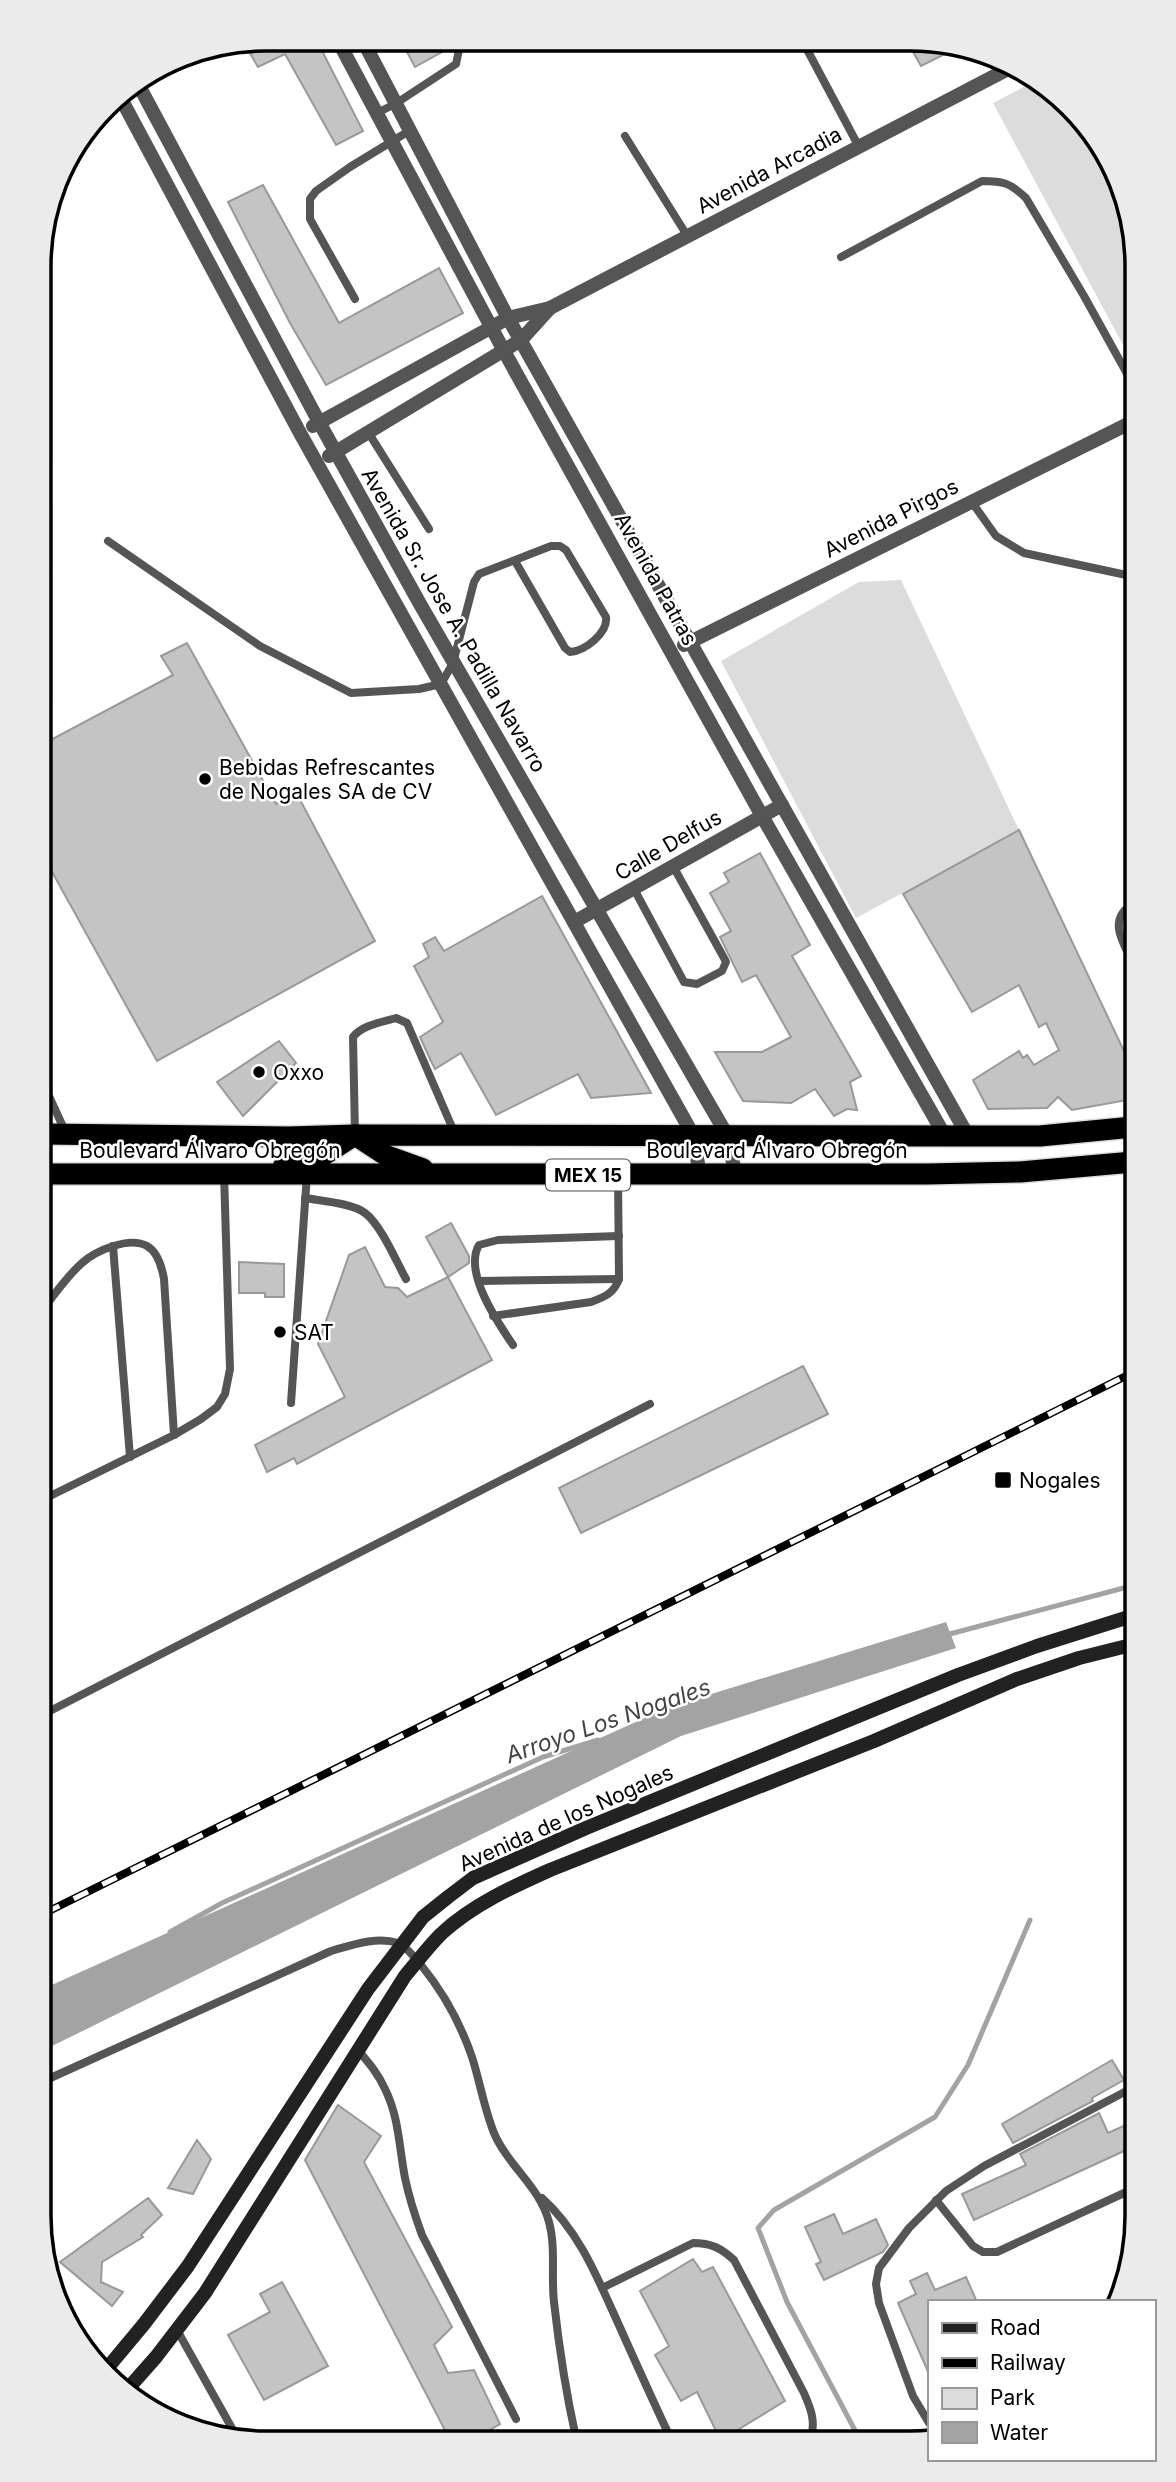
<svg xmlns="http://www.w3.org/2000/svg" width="1176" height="2482" font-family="Inter,sans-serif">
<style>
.green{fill:#dcdcdc}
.water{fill:#a3a3a3}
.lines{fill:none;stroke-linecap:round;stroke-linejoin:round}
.stream{stroke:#a3a3a3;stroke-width:5}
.building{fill:#c4c4c4;stroke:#999;stroke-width:2}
.highway-casing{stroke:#dbdbdb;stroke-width:24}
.lane{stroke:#555;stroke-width:8}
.street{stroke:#555;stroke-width:14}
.secondary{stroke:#222;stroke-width:14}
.highway{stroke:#000;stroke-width:21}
.rail-casing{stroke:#000;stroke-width:8}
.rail{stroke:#fff;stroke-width:5;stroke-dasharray:16;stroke-linecap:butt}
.poi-dot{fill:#000;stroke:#fff;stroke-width:2.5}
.labels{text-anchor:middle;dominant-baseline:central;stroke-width:5;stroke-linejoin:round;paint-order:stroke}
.shield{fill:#fff;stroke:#4c4c4c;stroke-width:2}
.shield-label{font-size:19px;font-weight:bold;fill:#000}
.street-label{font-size:21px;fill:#000;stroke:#fff}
.poi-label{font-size:21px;fill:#000;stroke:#fff;text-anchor:start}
.water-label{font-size:23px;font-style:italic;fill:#444;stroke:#fff}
.rim{fill:none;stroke:#000;stroke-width:3.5}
</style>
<rect width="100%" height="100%" fill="#fff"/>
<!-- green -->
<g class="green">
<path d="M1033,82L1060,95L1099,140L1130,206V358L993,103Z"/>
<path d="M901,580L1019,830L856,918L721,661L859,582Z"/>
</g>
<!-- water -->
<path class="water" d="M946,1622L956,1648L681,1736L46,2049L45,1988L669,1707Z"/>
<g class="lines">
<!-- stream -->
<g class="stream">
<path d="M946,1635L1135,1585"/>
<path d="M170,1932L222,1903L543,1757L598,1740"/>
<path d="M858,2436L787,2302L758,2228L774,2210L935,2117L968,2065L1030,1920"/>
</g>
</g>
<!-- building -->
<g class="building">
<path d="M266,38L316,39L363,131L336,145L285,54L258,67L244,43Z"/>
<path d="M400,39L449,40L451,47L415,67Z"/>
<path d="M908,43H954L961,46L921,66Z"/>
<path d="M263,185L339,323L439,268L463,313L326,385L290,323L228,202Z"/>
<path d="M187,643L276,804L297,794L375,941L157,1061L41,852V745L173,675L161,656Z"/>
<path d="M1019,830L1133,1070V1099L1072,1110L1058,1097L1047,1108L988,1109L973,1080L1019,1051L1023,1058L1027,1055L1034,1065L1059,1050L1046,1023L1039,1027L1019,985L972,1012L903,894Z"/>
<path d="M760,853L810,945L792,956L861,1076L850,1082L857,1110L847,1109L834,1116L815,1089L791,1103L743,1101L715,1052H762L791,1037L756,975L742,982L720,937L731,931L710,893L729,882L724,873Z"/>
<path d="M542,896L651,1093L591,1098L578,1074L496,1115L461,1053L435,1069L430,1059L420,1037L443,1022L414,966L429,957L423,944L435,937L444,951Z"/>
<path d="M279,1041L296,1063L243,1116L217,1082Z"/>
<path d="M451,1223L469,1256V1263L448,1277L426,1237Z"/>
<path d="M365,1247L385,1287L398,1288L407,1297L448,1277L492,1360L297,1464L294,1458L267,1472L255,1445L345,1397L318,1344L349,1255Z"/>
<path d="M239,1262L284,1264V1297H265V1293H239Z"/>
<path d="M803,1366L828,1414L581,1533L559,1488Z"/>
<path d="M1112,2060L1124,2080L1092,2098L1093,2101L1013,2143L1002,2124Z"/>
<path d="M338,2105L381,2136L364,2162L452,2327L434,2345L448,2373L474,2370L500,2424L475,2438H449L305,2160Z"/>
<path d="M1099,2113L1108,2133L1137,2120V2145L974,2220L962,2194L1026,2165L1020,2154Z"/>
<path d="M197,2140L211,2159L193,2194L168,2188Z"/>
<path d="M148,2198L162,2215L141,2235L143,2237L102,2262L101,2282L123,2292L112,2306L60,2262Z"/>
<path d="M834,2214L843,2234L876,2219L888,2245L883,2252L824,2280L816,2264L821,2262L805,2227Z"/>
<path d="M693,2259L702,2272L713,2267L785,2401L726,2437H719L697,2392L681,2401L655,2355L669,2346L640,2291Z"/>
<path d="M927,2273L935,2290L966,2277L977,2302H929V2374L898,2303L916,2294L910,2281Z"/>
<path d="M282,2282L328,2366L264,2400L228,2335L270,2312L260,2294Z"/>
</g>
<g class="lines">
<!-- highway casing -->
<g class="highway-casing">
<g id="highway">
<path d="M42,1134L288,1137L355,1135L968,1136H1040L1133,1127"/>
<path d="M283,1167L324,1155L355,1135L387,1156L423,1169"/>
<path d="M42,1174H928L1020,1172L1133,1162"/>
</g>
</g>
<!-- lane -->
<g class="lane">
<path d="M803,42L859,147"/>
<path d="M377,113L395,104L456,64L459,50L455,40"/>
<path d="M625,136L688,237"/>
<path d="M841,257L982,181C1004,181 1010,183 1026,198L1084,296L1130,379"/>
<path d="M355,299L310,219V199L316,191L350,167L409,131"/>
<path d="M368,432L429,529"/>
<path d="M971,501L996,536L1024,553L1131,576"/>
<path d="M108,541L260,646L351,693L419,689L441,684L453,663L474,582L479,574L551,546H560L566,550L606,617C608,633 585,651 570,652L565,648L515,561"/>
<path d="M634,889L684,982L697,984L722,971L726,962L724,958L673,866"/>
<path d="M1132,904C1108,920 1122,941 1132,961"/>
<path d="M42,1081L65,1131"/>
<path d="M355,1134L353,1037C362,1025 383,1022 396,1018L407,1023L455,1134"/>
<path d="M305,1198C321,1201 352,1203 365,1213C381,1225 396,1261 406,1279"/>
<path d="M113,1246L130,1457"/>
<path d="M479,1281L619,1279"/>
<path d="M43,1309C55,1294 67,1276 82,1263C95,1251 129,1236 147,1246C158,1252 162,1268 164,1279L174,1435"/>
<path d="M493,1316L591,1302C605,1297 614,1293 619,1279L618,1175"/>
<path d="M513,1345C498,1323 463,1272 479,1245L498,1240L619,1236"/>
<path d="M291,1403L307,1174"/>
<path d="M44,1499L174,1435L201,1419L217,1407L225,1394L230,1369L224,1174"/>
<path d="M44,1714L650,1404"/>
<path d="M357,2049C368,2062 378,2073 385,2089C399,2117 399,2147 405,2178C409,2197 415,2216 422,2235L516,2419"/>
<path d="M46,2080L331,1951C352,1945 377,1936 398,1943C406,1946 415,1958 421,1965C444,1993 460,2022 472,2057C480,2082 484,2108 494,2133C508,2166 540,2187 549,2222C556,2248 551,2276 554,2302C559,2347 566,2393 576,2438"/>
<path d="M542,2198C579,2231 598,2279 618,2323C635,2361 652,2399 670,2437"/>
<path d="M936,2200L973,2246L983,2252H997L1137,2187"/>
<path d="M602,2288L693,2243C711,2243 721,2248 734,2260L804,2393C810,2407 816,2421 811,2436"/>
<path d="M177,2330L238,2439"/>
<path d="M929,2423L913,2396L879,2303L876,2284L879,2268L909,2228L946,2191L984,2166L1136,2086"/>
</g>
<!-- street -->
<g class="street">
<path d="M337,39L504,351L762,816L945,1136"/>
<path d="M362,39L508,318L968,1136"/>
<path d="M137,82L319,422L420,604L727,1135L736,1176"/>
<path d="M118,93L300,433L693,1135L700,1175"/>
<path d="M313,426L508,318L550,308L1008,69"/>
<path d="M329,456L521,340L550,308"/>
<path d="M684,645L1130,423"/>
<path d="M574,922L782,805"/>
</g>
<!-- secondary -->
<g class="secondary">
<path d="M104,2372L144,2324L188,2266L368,1989L423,1917L448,1897L473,1878L586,1828L958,1675L1037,1646L1135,1615"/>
<path d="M125,2392L156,2357L205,2293L405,1976C417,1962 428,1947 441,1934C472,1905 512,1887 550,1870L874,1741L1017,1679L1079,1658L1135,1644"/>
</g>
<!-- highway -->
<use href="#highway" class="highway"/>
<!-- rail casing -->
<g class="rail-casing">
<path id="rail" d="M45,1913L1134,1372"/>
</g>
<!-- rail -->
<use href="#rail" class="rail"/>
</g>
<!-- markers -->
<g class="poi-dot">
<circle cx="205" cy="779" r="7"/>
<circle cx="259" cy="1072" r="7"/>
<circle cx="280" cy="1332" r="7"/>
<rect x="994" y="1471" width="18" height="18" rx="3.5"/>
</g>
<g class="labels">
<!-- shield labels -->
<rect class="shield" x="546" y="1159.5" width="84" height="31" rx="5"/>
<g class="shield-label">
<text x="588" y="1175">MEX 15</text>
</g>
<!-- street labels -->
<g class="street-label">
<text transform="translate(769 170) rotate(-28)">Avenida Arcadia</text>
<text transform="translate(891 518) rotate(-27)">Avenida Pirgos</text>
<text transform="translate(656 579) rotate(61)">Avenida Patras</text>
<text transform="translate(454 620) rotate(60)">Avenida Sr. Jose A. Padilla Navarro</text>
<text transform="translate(668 845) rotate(-30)">Calle Delfus</text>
<text x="210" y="1150">Boulevard Álvaro Obregón</text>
<text x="777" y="1150">Boulevard Álvaro Obregón</text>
<text transform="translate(566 1818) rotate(-24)">Avenida de los Nogales</text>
</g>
<!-- poi labels -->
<g class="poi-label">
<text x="219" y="767">Bebidas Refrescantes<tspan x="219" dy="24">de Nogales SA de CV</tspan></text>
<text x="273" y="1072">Oxxo</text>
<text x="294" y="1332">SAT</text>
<text x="1019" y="1480">Nogales</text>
</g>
<!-- water labels -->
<g class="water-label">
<text transform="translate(608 1721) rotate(-19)">Arroyo Los Nogales</text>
</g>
</g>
<!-- crop -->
<path d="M0 0H1176V2482H0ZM266 51H910A215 215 0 0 1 1125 266V2216A215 215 0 0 1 910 2431H266A215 215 0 0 1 51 2216V266A215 215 0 0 1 266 51Z" fill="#ebebeb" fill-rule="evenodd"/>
<path class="rim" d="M266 51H910A215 215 0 0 1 1125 266V2216A215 215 0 0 1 910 2431H266A215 215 0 0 1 51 2216V266A215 215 0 0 1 266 51Z"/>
<!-- legend -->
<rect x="928" y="2300" width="228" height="161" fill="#ffffff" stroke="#999999" stroke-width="2"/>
<rect x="942" y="2323" width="35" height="10" fill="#222222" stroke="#999999" stroke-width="2"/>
<text x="990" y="2335" font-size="21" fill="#000000">Road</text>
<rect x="942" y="2358" width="35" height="10" fill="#000000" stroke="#999999" stroke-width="2"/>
<text x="990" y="2370" font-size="21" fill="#000000">Railway</text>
<rect x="942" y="2388" width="35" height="21" fill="#dcdcdc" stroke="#999999" stroke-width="2"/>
<text x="990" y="2405" font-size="21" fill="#000000">Park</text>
<rect x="942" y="2422" width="35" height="21" fill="#a3a3a3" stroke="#999999" stroke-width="2"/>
<text x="990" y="2440" font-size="21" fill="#000000">Water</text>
</svg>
